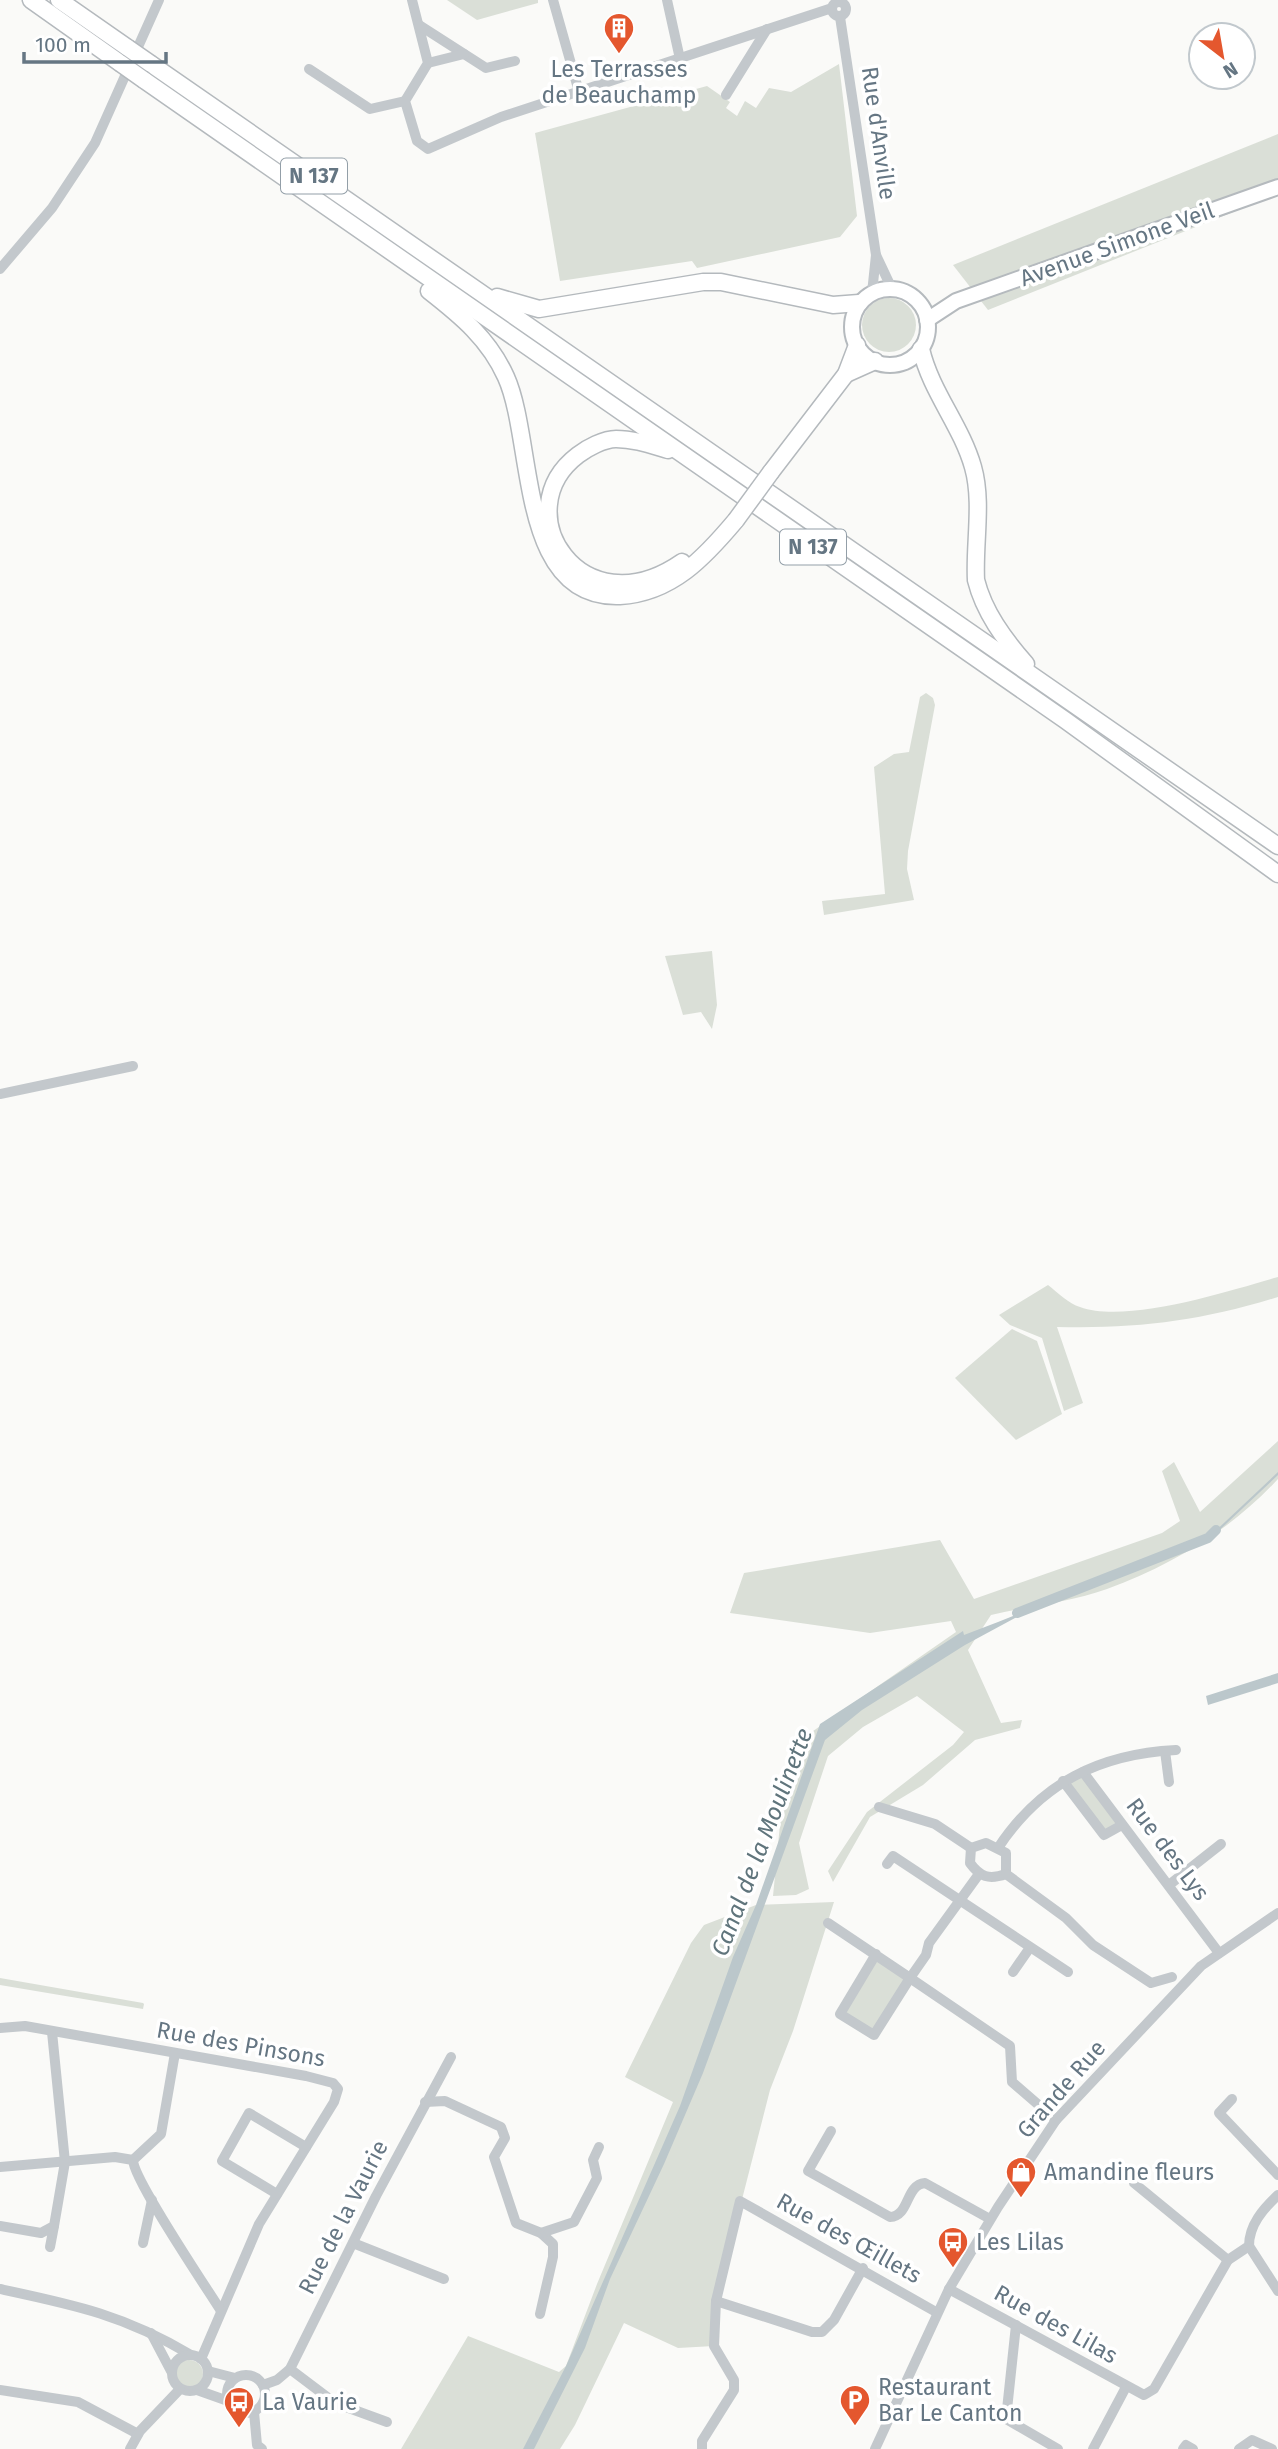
<svg xmlns="http://www.w3.org/2000/svg" width="1278" height="2449" font-family="'Fira Sans',sans-serif">
<style>
.green{fill:#dadfd7}
.water{fill:#bbc7cb}
.lines{fill:none;stroke-linecap:round;stroke-linejoin:round}
.canal{stroke:#bbc7cb;stroke-width:10}
.major-casing{stroke:#b5babe;stroke-width:18}
.highway-casing{stroke:#b4b9bd;stroke-width:19}
.minor{stroke:#c3c8cc;stroke-width:10}
.major{stroke:#fff;stroke-width:14}
.highway{stroke:#fff;stroke-width:16}
.highway-bridge-casing{stroke:#b4b9bd;stroke-width:19;stroke-linecap:butt}
.highway-bridge{stroke:#fff;stroke-width:16}
.labels{text-anchor:middle;dominant-baseline:central;stroke-width:7;stroke-linejoin:round;paint-order:stroke}
.shield{fill:#fff;stroke:#939fa8;stroke-width:2}
.shield-label{font-size:21px;font-weight:bold;fill:#657683}
.poi-label{font-size:23px;fill:#657683;stroke:#fff;text-anchor:start}
.street-label{font-size:23px;fill:#657683;stroke:#fff}
.water-label{font-size:24px;font-style:italic;fill:#60757c;stroke:#fff}
</style>
<rect width="100%" height="100%" fill="#fafaf8"/>
<!-- green -->
<g class="green">
<path d="M447,0H538V3L477,20Z"/>
<path d="M839,64L857,216L840,237L697,268L692,261L560,281L535,133L707,86L730,102L726,108L737,116L745,101L756,108L769,88L791,92Z"/>
<path d="M1278,134V194L988,310L953,265Z"/>
<circle cx="889" cy="325" r="27"/>
<path d="M926,693L933,698L935,705L908,851L907,869L914,900L824,915L822,901L885,894L874,767L894,754L909,752L920,697Z"/>
<path d="M712,951L717,1005L712,1029L701,1012L683,1015L665,956Z"/>
<path d="M1278,1277V1297C1201,1321 1137,1329 1057,1327L1083,1403L1064,1411L1042,1338L1010,1325L999,1315L1048,1285C1057,1292 1069,1304 1080,1307C1127,1324 1229,1291 1278,1277Z"/>
<path d="M1012,1329L1037,1341L1062,1414L1016,1440L955,1378Z"/>
<path d="M1278,1441V1479C1231,1530 1172,1565 1107,1589C1071,1602 1029,1606 991,1615L968,1650L1001,1723L1022,1720L1020,1728L975,1740L923,1785L870,1817L833,1882L828,1871L867,1812L953,1745L964,1732L917,1696L863,1727L828,1756L799,1843L809,1889L796,1895L773,1896L782,1804L803,1738L956,1632L951,1621L870,1633L730,1613L744,1573L940,1540L974,1599L1162,1533L1180,1521L1162,1471L1174,1462L1200,1512Z"/>
<path d="M1083,1772L1122,1825L1104,1835L1063,1781Z"/>
<path d="M834,1902L793,2031L770,2090L716,2301L714,2346L678,2348L624,2323L575,2425L560,2449H401L468,2336L559,2372L566,2366L597,2284L673,2102L625,2077L691,1943L704,1925L756,1905Z"/>
<path d="M876,1954L910,1978L874,2035L840,2014Z"/>
<path d="M0,1978L143,2003L144,2004L143,2009L0,1985Z"/>
<circle cx="189" cy="2374" r="14"/>
</g>
<!-- water -->
<g class="water">
<path d="M1278,1472V1475L1210,1539L1015,1618L965,1645L862,1710L825,1740L703,2073L664,2164L610,2279L585,2348L534,2449H523L566,2366L680,2106L733,1957L756,1905L820,1724L963,1631L964,1635L998,1622L1208,1538Z"/>
<path d="M1278,1673V1683L1208,1705L1206,1696Z"/>
</g>
<g class="lines">
<!-- canal -->
<path class="canal" d="M1017,1613L1208,1538L1216,1530"/>
<!-- major casing -->
<g class="major-casing">
<g id="major">
<circle cx="890" cy="327" r="38"/>
<path d="M927,320L956,301L1278,187"/>
</g>
</g>
<!-- highway casing -->
<g class="highway-casing">
<g id="highway">
<path d="M31,0L120,63"/>
<path d="M59,0L128,48"/>
<path d="M151,64L1278,846"/>
<path d="M144,80L1065,720L1278,874"/>
<path d="M429,291C461,316 489,339 506,377C535,441 517,600 620,596C672,593 705,557 736,520"/>
<path d="M497,297L539,309L703,282H721L833,305L859,303"/>
<path d="M921,349C931,392 961,425 973,467C983,502 974,544 976,580C984,612 1004,639 1026,664"/>
<path d="M846,374L875,361"/>
<path d="M668,450C651,445 634,439 616,439C604,439 587,448 578,455C504,511 581,632 682,562"/>
<path d="M771,472L846,374L857,345"/>
</g>
</g>
<!-- minor -->
<g class="minor">
<path d="M412,0L428,63L405,101L417,141L428,149L501,117L832,8"/>
<path d="M553,0L579,92"/>
<path d="M667,0L680,59"/>
<circle cx="839" cy="9" r="7"/>
<path d="M840,17L876,255L892,289"/>
<path d="M419,25L486,68L515,61"/>
<path d="M428,63L464,54"/>
<path d="M309,69L370,109L405,101"/>
<path d="M726,95L767,29"/>
<path d="M0,269L52,208L95,143L159,0"/>
<path d="M872,293L876,255"/>
<path d="M0,1094L133,1066"/>
<path d="M1165,1751L1169,1782"/>
<path d="M1083,1772L1219,1953"/>
<path d="M1063,1781L1104,1835L1122,1825"/>
<path d="M879,1807L935,1824L971,1848"/>
<path d="M986,1843L1006,1853V1874C989,1880 980,1877 970,1863L971,1848Z"/>
<path d="M998,1848C1041,1783 1099,1754 1176,1750"/>
<path d="M887,1864L893,1856L1068,1972"/>
<path d="M979,1874L929,1943L926,1955L910,1978L1010,2046L1012,2082L1056,2120"/>
<path d="M1006,1874L1066,1918L1093,1945L1151,1983L1172,1977"/>
<path d="M1169,1885L1221,1844"/>
<path d="M828,1923L910,1978L874,2035L840,2014L876,1954"/>
<path d="M1013,1972L1029,1949"/>
<path d="M0,2028L25,2026L306,2076L333,2083L338,2089L334,2102L259,2224L201,2359"/>
<path d="M1232,2099L1219,2113L1278,2175"/>
<path d="M425,2102L445,2101L501,2127L505,2138L494,2157L516,2223L541,2233L553,2244V2257L540,2314"/>
<path d="M831,2131L808,2171L890,2217C910,2216 905,2185 925,2183L990,2219"/>
<path d="M133,2160L161,2134L175,2053"/>
<path d="M0,2167L115,2157L133,2160C133,2179 206,2287 221,2311"/>
<path d="M1134,2183L1228,2260"/>
<path d="M277,2194L222,2161L249,2113L306,2147"/>
<path d="M0,2226L41,2233L54,2226L65,2162L52,2032"/>
<path d="M541,2233L574,2222L597,2178L593,2160L599,2147"/>
<path d="M143,2243L152,2200"/>
<path d="M353,2243L444,2279"/>
<path d="M1249,2246L1278,2291"/>
<path d="M50,2247L54,2226"/>
<path d="M0,2289C75,2305 124,2315 191,2355"/>
<path d="M949,2289L1144,2395L1154,2389L1228,2260L1249,2246C1249,2225 1263,2209 1278,2195"/>
<path d="M716,2301L812,2332H822L834,2320L863,2268"/>
<path d="M1016,2325L1006,2419L1058,2449"/>
<path d="M151,2333L171,2371"/>
<circle cx="190" cy="2373" r="18"/>
<path d="M290,2369L335,2403L387,2422"/>
<path d="M208,2371L235,2378"/>
<circle cx="246" cy="2394" r="19"/>
<path d="M263,2385L277,2380L290,2369L376,2196L451,2057"/>
<path d="M0,2390L78,2402L138,2434"/>
<path d="M197,2390L228,2401"/>
<path d="M254,2412L257,2445L262,2449"/>
<path d="M130,2449L140,2431L180,2389"/>
<path d="M702,2449V2441L734,2390V2380L714,2346L716,2301L740,2201L936,2312"/>
<path d="M875,2449L949,2289L998,2207L1056,2120L1201,1966L1278,1913"/>
<path d="M1093,2449L1126,2387"/>
<path d="M1183,2449L1186,2445L1193,2449"/>
<path d="M1239,2449L1252,2440L1272,2449"/>
</g>
<!-- major -->
<use href="#major" class="major"/>
<!-- highway -->
<use href="#highway" class="highway"/>
<!-- highway-bridge casing -->
<g class="highway-bridge-casing">
<g id="highway-bridge">
<path d="M128,48L151,64"/>
<path d="M120,63L144,80"/>
<path d="M736,520L771,472"/>
</g>
</g>
<!-- highway-bridge -->
<use href="#highway-bridge" class="highway-bridge"/>
</g>
<!-- icons -->
<defs>
<g id="building-pin" transform="scale(1.575)"><path d="M0 17L-7.5 6A9.5 9.5 0 1 1 7.5 6Z" fill="#e4572e" stroke="#fff"/><path d="M-4-6H4V6H1V3H-1V6H-4ZM-2.5-4.3h1.7v1.8h-1.7ZM.8-4.3h1.7v1.8H.8ZM-2.5-1h1.7V.8h-1.7ZM.8-1h1.7V.8H.8Z" fill="#fff"/></g>
<g id="shop-pin" transform="scale(1.575)"><path d="M0 17L-7.5 6A9.5 9.5 0 1 1 7.5 6Z" fill="#e4572e" stroke="#fff"/><path d="M-5-2.5h2.3a2.7 3.5 0 0 1 5.4 0H5L5.5 6h-11ZM-1.5-2.5h3a1.5 2.3 0 0 0-3 0Z" fill="#fff"/></g>
<g id="bus-pin" transform="scale(1.575)"><path d="M0 17L-7.5 6A9.5 9.5 0 1 1 7.5 6Z" fill="#e4572e" stroke="#fff"/><path d="M-5-6H5V4H4V6H2V4H-2V6H-4V4H-5ZM-3.5-4V0h7V-4ZM-3.5 1.2v1.5H-2V1.2ZM2 1.2v1.5H3.5V1.2Z" fill="#fff"/></g>
<g id="parking-pin" transform="scale(1.575)"><path d="M0 17L-7.5 6A9.5 9.5 0 1 1 7.5 6Z" fill="#e4572e" stroke="#fff"/><path d="M-3.5-5.5H1a3.5 3.5 0 0 1 0 7H-1V5.5H-3.5ZM-1-3.4V-.6H.8a1.4 1.4 0 0 0 0-2.8Z" fill="#fff"/></g>
</defs>
<g fill-rule="evenodd">
<use href="#building-pin" x="619" y="28"/>
<use href="#shop-pin" x="1021" y="2172"/>
<use href="#bus-pin" x="953" y="2242"/>
<use href="#parking-pin" x="855" y="2400"/>
<use href="#bus-pin" x="239" y="2402"/>
</g>
<g class="labels">
<!-- shield labels -->
<g class="shield">
<rect x="281" y="158.5" width="66" height="35" rx="5"/>
<rect x="780" y="529.5" width="66" height="35" rx="5"/>
</g>
<g class="shield-label">
<text x="314" y="176">N 137</text>
<text x="813" y="547">N 137</text>
</g>
<!-- poi labels -->
<g class="poi-label">
<text x="619" y="69" text-anchor="middle">Les Terrasses<tspan x="619" dy="26">de Beauchamp</tspan></text>
<text x="1044" y="2172">Amandine fleurs</text>
<text x="976" y="2242">Les Lilas</text>
<text x="878" y="2387">Restaurant<tspan x="878" dy="26">Bar Le Canton</tspan></text>
<text x="262" y="2402">La Vaurie</text>
</g>
<!-- street labels -->
<g class="street-label">
<text transform="translate(879 133) rotate(82)">Rue d'Anville</text>
<text transform="translate(1117 244) rotate(-20)">Avenue Simone Veil</text>
<text transform="translate(1168 1849) rotate(53)">Rue des Lys</text>
<text transform="translate(241 2044) rotate(10)">Rue des Pinsons</text>
<text transform="translate(1061 2089) rotate(-49)">Grande Rue</text>
<text transform="translate(343 2217) rotate(-63)">Rue de la Vaurie</text>
<text transform="translate(849 2238) rotate(29)">Rue des Œillets</text>
<text transform="translate(1056 2324) rotate(29)">Rue des Lilas</text>
</g>
<!-- water labels -->
<g class="water-label">
<text transform="translate(762 1842) rotate(-69)">Canal de la Moulinette</text>
</g>
</g>
<!-- north arrow -->
<g transform="translate(1222 56) rotate(149)"><circle r="33" fill="#ffffff" stroke="#c1c8cd" stroke-width="2"/>
<path d="M0-5L12 26L0 18L-12 26Z" fill="#e4572e"/>
<text y="-10" font-size="19" font-weight="bold" text-anchor="middle" fill="#657683">N</text>
</g>
<!-- scale -->
<path d="M24 52v10h142v-10" fill="none" stroke="#657683" stroke-width="3.5"/>
<text x="35" y="52" font-size="21" fill="#657683" stroke="#ffffff" stroke-width="5" paint-order="stroke">100 m</text>
</svg>
